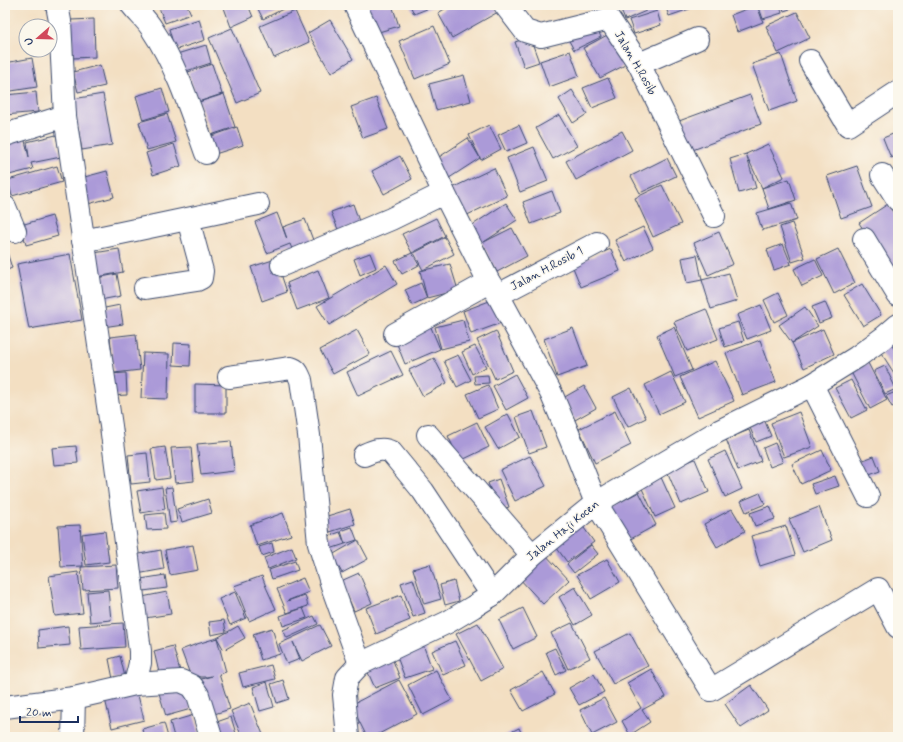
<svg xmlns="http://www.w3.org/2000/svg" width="903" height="742" font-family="Mynerve,sans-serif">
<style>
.building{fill:#ab9ad8}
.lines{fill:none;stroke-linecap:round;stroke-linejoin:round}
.minor-casing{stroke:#3b496d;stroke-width:24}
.minor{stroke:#fff;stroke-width:22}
.labels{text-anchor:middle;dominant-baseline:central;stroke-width:3;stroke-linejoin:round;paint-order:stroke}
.street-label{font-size:12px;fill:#1b2f5e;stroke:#fbf7ec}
</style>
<rect width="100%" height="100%" fill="#fbf7ec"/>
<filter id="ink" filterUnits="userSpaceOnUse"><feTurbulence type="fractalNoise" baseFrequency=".025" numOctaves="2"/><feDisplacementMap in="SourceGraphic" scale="8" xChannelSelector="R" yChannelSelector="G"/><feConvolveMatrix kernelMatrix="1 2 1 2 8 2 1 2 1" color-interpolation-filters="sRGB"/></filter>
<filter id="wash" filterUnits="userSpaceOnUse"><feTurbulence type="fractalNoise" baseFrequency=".012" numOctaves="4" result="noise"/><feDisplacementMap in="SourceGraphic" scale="16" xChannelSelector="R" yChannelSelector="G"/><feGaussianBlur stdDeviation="0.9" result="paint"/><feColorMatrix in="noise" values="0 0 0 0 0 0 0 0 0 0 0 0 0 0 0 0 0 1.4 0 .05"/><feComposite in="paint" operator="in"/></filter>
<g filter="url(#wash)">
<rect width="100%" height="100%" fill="#f3dfc2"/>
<g id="blocks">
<!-- building -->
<g class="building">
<path d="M158,5H187L191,14L165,23Z"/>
<path d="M223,5H248L253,17L231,27Z"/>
<path d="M256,5H291L263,19Z"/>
<path d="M363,5H392L399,26L372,34Z"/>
<path d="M410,5H437L414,14Z"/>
<path d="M451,5H493L498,12L452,38L438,13Z"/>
<path d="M621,5H643L646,11L625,20L619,6Z"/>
<path d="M665,5H691L692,8L669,16Z"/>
<path d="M757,5L763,22L737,32L731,15Z"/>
<path d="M758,5H780L782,13L763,19Z"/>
<path d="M782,5H802L784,11Z"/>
<path d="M295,11L309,42L274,58L260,26Z"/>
<path d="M657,11L661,25L634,34L629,20Z"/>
<path d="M797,12L810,38L778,53L766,26Z"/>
<path d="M94,19L95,57L73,58L71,20Z"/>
<path d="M199,19L205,40L175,50L169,29Z"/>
<path d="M330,20L353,59L331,73L308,33Z"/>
<path d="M594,23L601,37L574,50L567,37Z"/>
<path d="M434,26L450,64L415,79L399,41Z"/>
<path d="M232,28L260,93L237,103L209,38Z"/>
<path d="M611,33L627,64L600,78L583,48Z"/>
<path d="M530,37L539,62L524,67L515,42Z"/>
<path d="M206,45L211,63L183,72L177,54Z"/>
<path d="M570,51L579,76L549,87L540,61Z"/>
<path d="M781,54L797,101L769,111L752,64Z"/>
<path d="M32,58L37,87L5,92V63Z"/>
<path d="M212,64L222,94L198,102L188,72Z"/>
<path d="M100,65L105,86L78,92L73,72Z"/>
<path d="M464,75L471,101L436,110L429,84Z"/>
<path d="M608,78L617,98L592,108L583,88Z"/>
<path d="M162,88L169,112L143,120L136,96Z"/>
<path d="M572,90L587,114L573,123L559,99Z"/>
<path d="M36,92L38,112L5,115V95Z"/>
<path d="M103,94L112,145L82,150L73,99Z"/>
<path d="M224,94L235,127L211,135L199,102Z"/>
<path d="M750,95L761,124L690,151L679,121Z"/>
<path d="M376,98L388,129L363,138L351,107Z"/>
<path d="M167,114L176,142L147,150L139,122Z"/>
<path d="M559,115L577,146L553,159L536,128Z"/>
<path d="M489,125L501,149L481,160L469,135Z"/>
<path d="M519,125L527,143L506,152L498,135Z"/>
<path d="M237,127L243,145L212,155L206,138Z"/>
<path d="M622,131L632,150L576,180L566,161Z"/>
<path d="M898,132V155L891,158L883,138Z"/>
<path d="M56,135L61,157L31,163L33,169L5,176V141L24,137L29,157L27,142Z"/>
<path d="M468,138L480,158L443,182L430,163Z"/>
<path d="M174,144L181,166L153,175L146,153Z"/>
<path d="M768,144L784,177L762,188L789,179L796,200L769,209L762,188L746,154Z"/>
<path d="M534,147L548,181L520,192L507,158Z"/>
<path d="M746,154L756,188L739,193L730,159Z"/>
<path d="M400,156L412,179L384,194L372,171Z"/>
<path d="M667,158L676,176L640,193L631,176Z"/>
<path d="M57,166L62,182L12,196L8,180Z"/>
<path d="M857,166L872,207L841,218L827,176Z"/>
<path d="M494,168L507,196L463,217L450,189Z"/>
<path d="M107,171L114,197L84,205L77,179Z"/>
<path d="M662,185L681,224L653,237L635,198Z"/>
<path d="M552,191L560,213L531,224L523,202Z"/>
<path d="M506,203L517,220L484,242L512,228L527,256L497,272L482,243L471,226Z"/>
<path d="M791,203L797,220L762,230L757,213Z"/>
<path d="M353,204L360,224L339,232L331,212Z"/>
<path d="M888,204L898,220V272L894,275L859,223Z"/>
<path d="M277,213L287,239L283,227L305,219L313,240L292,249L290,244L267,253L255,222Z"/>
<path d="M52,216L58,236L26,245L21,225Z"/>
<path d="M436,218L445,236L412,253L402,234Z"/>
<path d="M792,223L805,258L792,262L780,227Z"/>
<path d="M643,227L653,248L626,262L615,240Z"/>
<path d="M719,232L733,264L708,275L694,243Z"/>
<path d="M445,237L454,254L423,270L414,253Z"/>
<path d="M783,244L791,264L774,270L767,250Z"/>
<path d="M5,246L12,268L5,271Z"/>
<path d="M119,249L123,272L92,278L88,254Z"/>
<path d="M611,249L620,271L581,287L572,265Z"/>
<path d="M838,249L855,283L834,294L817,259Z"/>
<path d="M370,253L376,268L360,275L354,259Z"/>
<path d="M412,253L419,265L402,274L395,261Z"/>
<path d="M70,254L82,320L29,329L17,264Z"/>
<path d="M697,255L702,280L687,283L682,258Z"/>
<path d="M276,259L287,292L262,301L251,267Z"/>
<path d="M815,259L823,276L802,286L794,269Z"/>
<path d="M450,264L458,290L427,298L420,271Z"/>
<path d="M386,265L397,284L329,325L317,306Z"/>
<path d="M318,270L329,298L297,310L287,283Z"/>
<path d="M729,273L737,301L711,309L702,280Z"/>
<path d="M117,274L121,296L95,301L91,279Z"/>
<path d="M421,283L427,298L412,305L405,290Z"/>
<path d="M862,284L881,315L863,326L844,295Z"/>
<path d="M778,293L788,315L774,322L764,300Z"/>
<path d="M492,300L501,323L471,334L463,311Z"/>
<path d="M825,302L832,318L819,323L812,307Z"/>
<path d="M120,305L123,324L103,327L100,309Z"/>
<path d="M761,305L771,330L747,339L737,315Z"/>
<path d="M805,307L818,326L792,343L779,325Z"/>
<path d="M706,309L718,339L687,351L674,322Z"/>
<path d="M463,320L469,342L441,349L435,327Z"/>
<path d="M738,322L744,341L725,347L719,328Z"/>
<path d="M430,325L440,349L405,364L395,339Z"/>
<path d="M674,327L692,370L675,377L657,335Z"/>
<path d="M573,328L587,366L557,377L544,339Z"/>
<path d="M823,329L834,354L804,368L792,343Z"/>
<path d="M357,330L370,354L333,374L320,350Z"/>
<path d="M496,331L513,371L495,379L477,340Z"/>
<path d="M136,334L140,370L114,373L110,337Z"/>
<path d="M760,340L776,382L742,395L726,353Z"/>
<path d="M889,341L898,355V370L894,373L878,348Z"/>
<path d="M174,343L191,344L190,366L173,365Z"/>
<path d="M475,346L486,367L472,374L462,352Z"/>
<path d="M391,351L403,375L358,396L347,372Z"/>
<path d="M143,353L169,354L168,399L141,398Z"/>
<path d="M458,355L471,380L457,387L444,361Z"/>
<path d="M434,358L447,383L423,396L409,370Z"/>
<path d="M715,361L734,401L698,417L680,377Z"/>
<path d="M868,363L887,400L870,409L851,372Z"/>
<path d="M885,366L896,389L885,394L874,371Z"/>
<path d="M671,372L685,402L659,414L645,385Z"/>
<path d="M126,373L127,395L108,396L107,374Z"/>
<path d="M515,374L528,398L506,410L493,386Z"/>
<path d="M488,375L489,383L475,384L474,376Z"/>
<path d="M851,380L867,410L851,418L835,388Z"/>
<path d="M195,384L226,385V413H195Z"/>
<path d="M488,385L498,409L478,418L467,394Z"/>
<path d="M584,386L596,408L575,420L563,398Z"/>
<path d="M631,388L646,418L628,427L613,397Z"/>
<path d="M898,391V404L892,407L886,396Z"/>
<path d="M533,411L546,447L529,453L516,417Z"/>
<path d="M615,411L631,445L595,463L579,429Z"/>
<path d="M761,412L771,436L756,442L746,418Z"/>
<path d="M799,412L812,447L784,457L771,423Z"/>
<path d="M508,414L520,437L498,449L485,427Z"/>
<path d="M477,422L489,447L460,461L448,436Z"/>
<path d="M749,430L761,461L738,470L726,439Z"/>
<path d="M231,441L234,471L201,475L197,444Z"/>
<path d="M775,443L783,462L770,467L763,448Z"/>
<path d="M76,446L78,463L54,465L52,448Z"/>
<path d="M165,447L170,478L156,480L151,449Z"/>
<path d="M191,447L194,481L175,483L171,448Z"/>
<path d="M822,450L831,470L801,484L792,464Z"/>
<path d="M725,451L742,489L725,497L708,459Z"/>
<path d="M147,453L150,482L131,484L128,455Z"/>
<path d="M530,456L546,486L515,501L500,470Z"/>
<path d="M874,456L880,471L864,477L858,462Z"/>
<path d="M695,459L709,492L681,504L667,471Z"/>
<path d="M659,473L675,508L655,517L639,482Z"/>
<path d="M835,476L839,486L815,494L811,484Z"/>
<path d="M499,479L509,507L498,511L488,483Z"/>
<path d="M162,487L165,509L141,513L137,491Z"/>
<path d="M172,487L177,522L170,523L165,488Z"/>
<path d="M639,492L656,525L627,541L609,508Z"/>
<path d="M760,493L765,504L746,512L741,501Z"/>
<path d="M208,499L212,513L182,522L177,509Z"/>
<path d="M770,506L775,519L755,526L750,513Z"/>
<path d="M819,507L832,540L803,552L789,519Z"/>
<path d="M350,509L355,524L330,532L324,517Z"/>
<path d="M732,509L745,531L717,547L704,524Z"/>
<path d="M164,513L166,529L147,530L145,515Z"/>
<path d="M283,513L291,535L257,546L250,525Z"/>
<path d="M579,521L594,542L567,562L551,540Z"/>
<path d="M80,525L83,566L61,567L58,526Z"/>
<path d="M786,526L795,555L760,566L751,536Z"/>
<path d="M352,527L357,540L345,544L341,531Z"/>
<path d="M105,531L109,562L86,565L82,534Z"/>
<path d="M340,532L345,544L330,549L326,537Z"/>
<path d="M358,540L368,559L342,573L332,555Z"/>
<path d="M272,543L274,552L262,556L259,547Z"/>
<path d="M193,545L198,570L170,575L165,550Z"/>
<path d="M591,545L598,554L574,573L567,564Z"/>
<path d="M292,547L296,558L268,569L264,558Z"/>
<path d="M161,550L164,569L137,574L134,555Z"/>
<path d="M544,553L569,580L543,604L518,577Z"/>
<path d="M607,559L620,582L591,599L577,575Z"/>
<path d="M295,561L298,570L272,579L269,570Z"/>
<path d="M430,564L441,599L424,604L413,569Z"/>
<path d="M116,565L118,588L83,590L81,567Z"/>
<path d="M78,572L83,613L55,616L49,576Z"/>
<path d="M359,573L372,603L354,611L341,581Z"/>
<path d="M165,575L167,588L143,591L141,579Z"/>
<path d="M262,576L266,587L276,609L249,621L240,598L234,586Z"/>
<path d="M303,578L309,592L287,601L305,595L308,606L287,613L277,589Z"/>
<path d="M413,579L425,613L413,617L401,583Z"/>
<path d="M454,581L459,601L445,605L440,585Z"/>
<path d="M575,587L592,615L575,625L559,597Z"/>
<path d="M108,590L111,620L90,622L87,592Z"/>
<path d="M167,592L171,614L145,618L142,597Z"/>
<path d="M235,592L246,618L230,625L219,599Z"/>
<path d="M401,595L410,620L376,634L366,608Z"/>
<path d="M303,608L307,618L283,626L280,616Z"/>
<path d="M523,608L537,637L513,649L499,620Z"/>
<path d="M314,616L318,624L287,638L283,630Z"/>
<path d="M224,620L226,632L211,635L209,622Z"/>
<path d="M123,623L125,647L81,650L79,626Z"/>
<path d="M478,623L503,669L481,681L456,634Z"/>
<path d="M572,623L590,658L568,669L551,633Z"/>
<path d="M320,625L331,646L302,661L293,642L300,659L287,664L279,644Z"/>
<path d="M68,626L70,645L39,648L38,630Z"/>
<path d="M238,626L245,638L224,650L217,638Z"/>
<path d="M272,628L280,654L261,660L253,634Z"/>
<path d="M630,633L648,666L613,684L595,651Z"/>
<path d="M217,638L226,672L219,674L230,709L208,716L198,680L212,676L206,677H191L181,650L197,644Z"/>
<path d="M421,639L432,669L405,678L394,649Z"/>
<path d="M455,641L466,665L443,675L432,651Z"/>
<path d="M173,646L180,671L160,677L154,651Z"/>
<path d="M555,648L566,670L556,675L546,652Z"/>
<path d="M120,656L125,677L113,679L109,659Z"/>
<path d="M392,658L400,678L375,688L366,668Z"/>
<path d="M271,665L275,679L243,687L239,673Z"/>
<path d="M651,669L666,697L642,710L650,722L630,735L622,721L641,708L627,683Z"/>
<path d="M436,670L452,700L423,715L408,685Z"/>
<path d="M543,672L555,694L523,711L511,690Z"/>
<path d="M594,674L604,692L579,705L569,688Z"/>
<path d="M283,680L289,699L277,703L271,684Z"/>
<path d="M399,680L417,714L373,737H367L351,705Z"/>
<path d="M267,682L274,707L260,711L253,687Z"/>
<path d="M751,685L768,710L741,728L725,704Z"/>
<path d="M184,686L191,709L166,716L159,693Z"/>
<path d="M136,687L144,720L112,728L104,695Z"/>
<path d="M604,698L617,722L592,735L580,710Z"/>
<path d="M250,703L264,737H242L231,711Z"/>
<path d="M194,715L200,734L191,737H174L170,722Z"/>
<path d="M231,717L237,737H216L211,724Z"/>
<path d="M164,723L168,737H144L142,729Z"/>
<path d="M519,728L523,737H501Z"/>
</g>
</g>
</g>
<g filter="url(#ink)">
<use href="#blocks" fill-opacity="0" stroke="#3b496d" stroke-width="1"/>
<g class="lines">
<!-- minor casing -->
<g class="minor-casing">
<g id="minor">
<path d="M132,5C138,13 147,20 152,29C177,66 191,111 206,153"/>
<path d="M355,5L444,193L489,282L498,295L551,393L573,445L596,503L703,677L711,690L878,589L898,627"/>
<path d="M505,5L525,31L541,36L609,19L639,64L714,216"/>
<path d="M810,61L848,125L898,92"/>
<path d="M639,64L697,39"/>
<path d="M5,135L65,116"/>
<path d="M882,175L898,200"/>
<path d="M5,207L15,231"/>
<path d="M864,239L898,295"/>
<path d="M83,241L258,204"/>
<path d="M282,265L391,219L444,193"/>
<path d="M145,288L197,280L201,278L202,271L188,219"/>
<path d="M498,295L597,243"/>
<path d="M395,334L489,282"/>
<path d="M229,377L291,368C298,370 298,374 301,380L309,435L319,544L333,589L360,664"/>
<path d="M812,385L868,496"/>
<path d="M428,435L532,555"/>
<path d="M364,455C373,451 382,447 391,452L423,491L492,595"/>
<path d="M135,684L181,681L192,686L198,695L211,737"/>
<path d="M5,707L74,698L135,684L140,663V651L111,426L65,116L60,21L57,5"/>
<path d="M73,737L74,698"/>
<path d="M348,737L344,695L347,678L360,664L448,622L473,607L492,595L532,555L596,503L715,433L812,385L857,357L883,338L898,325"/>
</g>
</g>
<!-- minor -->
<use href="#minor" class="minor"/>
</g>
</g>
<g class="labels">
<!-- street labels -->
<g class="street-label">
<text transform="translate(635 63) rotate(60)">Jalan H.Rosib</text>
<text transform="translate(547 269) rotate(-28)">Jalan H.Rosib 1</text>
<text transform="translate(563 531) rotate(-39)">Jalan Haji Kocen</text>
</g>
</g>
<!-- margin -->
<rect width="903" height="742" fill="none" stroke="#fbf7ec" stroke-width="20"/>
<!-- north arrow -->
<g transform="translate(38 38) rotate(250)"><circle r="19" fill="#fbf7ec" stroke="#a1a7b3"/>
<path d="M0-3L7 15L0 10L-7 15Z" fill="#d1495b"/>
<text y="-6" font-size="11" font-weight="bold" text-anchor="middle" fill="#1b2f5e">U</text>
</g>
<!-- scale -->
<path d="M20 716v6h58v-6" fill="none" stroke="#1b2f5e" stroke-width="2"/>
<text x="26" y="716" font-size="12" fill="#1b2f5e" stroke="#fbf7ec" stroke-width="3" paint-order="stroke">20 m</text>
</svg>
